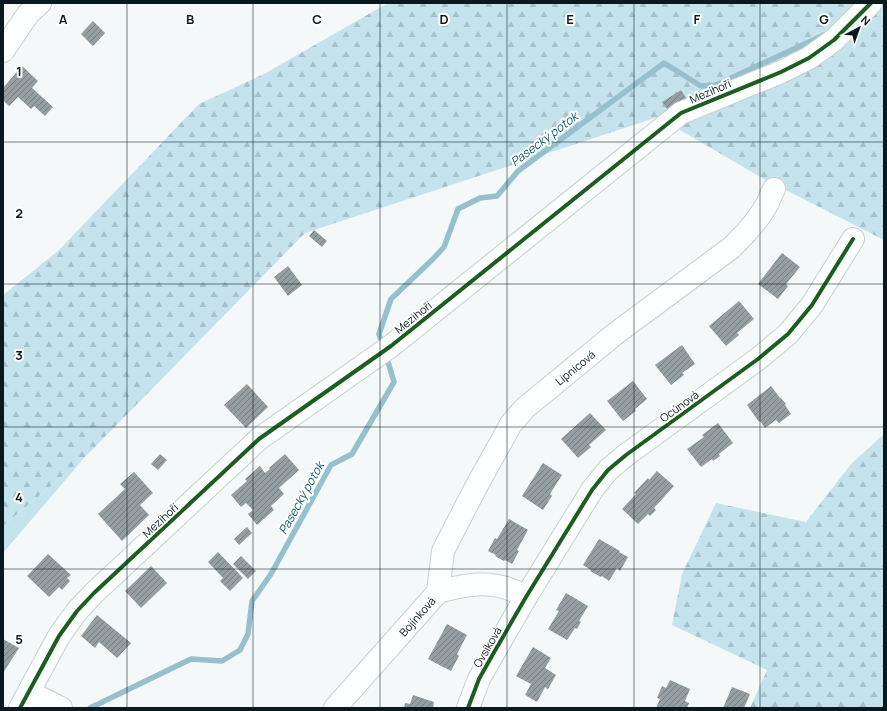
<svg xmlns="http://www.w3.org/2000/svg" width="887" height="711" font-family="Manrope,sans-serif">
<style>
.green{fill:#c5e3ed}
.forest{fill:url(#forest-firs)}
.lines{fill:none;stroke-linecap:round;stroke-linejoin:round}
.stream{stroke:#97c0cf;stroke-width:5.5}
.building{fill:url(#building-hatch)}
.minor-casing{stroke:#c7d0d4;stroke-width:24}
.minor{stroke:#fdfefe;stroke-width:22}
.cycleway-casing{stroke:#fff;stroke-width:6}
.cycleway{stroke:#1b5e20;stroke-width:4}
.grid{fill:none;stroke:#0a191f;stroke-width:1;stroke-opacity:0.55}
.labels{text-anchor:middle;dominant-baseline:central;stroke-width:4;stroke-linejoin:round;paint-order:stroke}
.street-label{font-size:11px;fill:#0a191f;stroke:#fff}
.water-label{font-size:12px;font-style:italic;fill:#0d5b71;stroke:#fff}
.grid-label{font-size:13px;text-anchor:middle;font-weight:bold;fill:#0a191f;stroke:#fff;stroke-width:4;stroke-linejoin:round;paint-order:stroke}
</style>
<defs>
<pattern id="forest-firs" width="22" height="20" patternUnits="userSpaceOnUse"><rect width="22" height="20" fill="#c5e3ed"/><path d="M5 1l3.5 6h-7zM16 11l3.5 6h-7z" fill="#a8c2cb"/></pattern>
<pattern id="building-hatch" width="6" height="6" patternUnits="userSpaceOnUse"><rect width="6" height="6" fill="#959ea1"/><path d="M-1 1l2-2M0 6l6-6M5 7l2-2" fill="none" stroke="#788083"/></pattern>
</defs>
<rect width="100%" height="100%" fill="#f4f8f9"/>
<!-- green -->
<path class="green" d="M84,458L3,553V526Z"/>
<!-- forest -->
<g class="forest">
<path d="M388,3H884V240L762,178L658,117L305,233L84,458L3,526V295L58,251L199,104L264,74Z"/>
<path d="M884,434V708H750L767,670L672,625L682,574L716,503L806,522L851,464Z"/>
</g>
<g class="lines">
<!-- stream -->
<g class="stream">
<path d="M383,347L379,334L391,299L433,259L444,247L458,209L480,198L497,196L518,171L664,63L701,86L716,85L824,35"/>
<path d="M90,708L191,659L222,661L240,650L248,634L252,601L271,574L331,465L352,454L394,382L386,355"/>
</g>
</g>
<!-- building -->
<g class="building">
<path d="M93,21L105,33L93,46L81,34Z"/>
<path d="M22,66L38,81L32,88L53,107L45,116L34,106L31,109L18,97L9,106L3,100V88Z"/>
<path d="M681,90L688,101L670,113L662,102Z"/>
<path d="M314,230L327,241L322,247L309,236Z"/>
<path d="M782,253L800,267L786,284L788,286L778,299L758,284Z"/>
<path d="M288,266L302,285L288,296L274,277Z"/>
<path d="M739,301L754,319L737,333L739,335L726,346L709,326Z"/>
<path d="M682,345L695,364L682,373L684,375L671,385L655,365Z"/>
<path d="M633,381L647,399L635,409L636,411L623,421L607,401Z"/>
<path d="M247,384L268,407L246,428L224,405Z"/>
<path d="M771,386L780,398H781L786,404L785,405L791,414L779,423L776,420L765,428L760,421L759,422L747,405Z"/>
<path d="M590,413L606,430L589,445L591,447L578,458L561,439Z"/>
<path d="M718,423L733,443L719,454L720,456L713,461L712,459L701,467L687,449L704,437L702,435Z"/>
<path d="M160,454L167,460L158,470L151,464Z"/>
<path d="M285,454L299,470L279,488L284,494L271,506L274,510L257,525L248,514L253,510L246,503L241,507L231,495L247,481L245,479L260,466L265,473L270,469L269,468Z"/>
<path d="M543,463L562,475L550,494L552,496L543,510L522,496Z"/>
<path d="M657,471L674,486L654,508L656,510L650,516L648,514L638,524L622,509L636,494L634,493L648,478L649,480Z"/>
<path d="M134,472L153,493L140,505L149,515L122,541L98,514L125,489L120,484Z"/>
<path d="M509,519L528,530L517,550L519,551L512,564L505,560L504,561L495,556L496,555L488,551L495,538L497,539Z"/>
<path d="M247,527L252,533L239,545L234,539Z"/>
<path d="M599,539L620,551L619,552L628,557L620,571L617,568L609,581L602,576L601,577L590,571L591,570L583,565Z"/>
<path d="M218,552L243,578L230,591L220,581L223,578L208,562Z"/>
<path d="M48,554L71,575L67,578L70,581L62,590L59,587L49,597L27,576Z"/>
<path d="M241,556L256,571L248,579L233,564Z"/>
<path d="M151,566L167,583L141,608L125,591Z"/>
<path d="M566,593L588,606L579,621L581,622L577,629L575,628L567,640L548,629L559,611L556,610Z"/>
<path d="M97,615L131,643L117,658L99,642L95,648L81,636Z"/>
<path d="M447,624L467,635L457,654L459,656L451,671L428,659Z"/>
<path d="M3,639L19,648L3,673Z"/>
<path d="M533,647L551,658L545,668L556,675L548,689L545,687L537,702L525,695L531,684L516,676Z"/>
<path d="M670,680L690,689L685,701L689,703L687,708H656L660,699L657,698L662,686L666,688Z"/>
<path d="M732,687L750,694L744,708H723Z"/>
<path d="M413,695L434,702L433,708H404L405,703L410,704Z"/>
</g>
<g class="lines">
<!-- minor casing -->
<g class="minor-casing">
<g id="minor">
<path d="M3,51L28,14L40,3"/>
<path id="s1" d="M438,592L443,551L476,487L511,424L525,408L615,334L731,248C744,235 757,222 766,206C769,201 771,194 774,189"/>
<path d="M29,692L61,708"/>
<path d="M20,708L59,636L77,611L94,593L259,439L391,346L681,113L781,72L809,58L834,40L871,3"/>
<path id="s2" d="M335,708L438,592C471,583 496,579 526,597"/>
<path d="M468,708L479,679L493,654L526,597L592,490L608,470L626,455L758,359L788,334L812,305L853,239"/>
</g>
</g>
<!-- minor -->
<use href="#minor" class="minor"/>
<!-- cycleway casing -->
<g class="cycleway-casing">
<g id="cycleway">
<path d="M20,708L59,636L77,611L94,593L259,439L391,346L681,113L781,72L809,58L834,40L871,3"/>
<path d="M468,708L479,679L493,654L526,597L592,490L608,470L626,455L758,359L788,334L812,305L853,239"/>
</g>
</g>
<!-- cycleway -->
<use href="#cycleway" class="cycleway"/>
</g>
<!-- grid -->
<path class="grid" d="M127,3V708M253,3V708M380,3V708M507,3V708M634,3V708M760,3V708M3,142H884M3,284H884M3,427H884M3,569H884"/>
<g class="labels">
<!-- street labels -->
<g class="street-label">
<text transform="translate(710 91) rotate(-23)">Mezihoří</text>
<text transform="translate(413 317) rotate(-39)">Mezihoří</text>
<text stroke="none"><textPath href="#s1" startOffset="271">Lipnicová</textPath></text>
<text transform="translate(679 406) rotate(-36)">Ocúnová</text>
<text transform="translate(160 520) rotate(-43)">Mezihoří</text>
<text stroke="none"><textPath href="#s2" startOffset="123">Bojínková</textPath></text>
<text transform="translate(487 647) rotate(-60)">Ovsíková</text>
</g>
<!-- water labels -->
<g class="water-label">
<text transform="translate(544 139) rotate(-37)">Pasecký potok</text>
<text transform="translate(301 498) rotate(-61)">Pasecký potok</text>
</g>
</g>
<g class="grid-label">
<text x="63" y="24">A</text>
<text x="190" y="24">B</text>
<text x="317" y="24">C</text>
<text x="444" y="24">D</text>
<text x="570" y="24">E</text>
<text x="697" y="24">F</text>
<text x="824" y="24">G</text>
<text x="19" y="76">1</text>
<text x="19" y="218">2</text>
<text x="19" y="360">3</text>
<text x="19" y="502">4</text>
<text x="19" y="644">5</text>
</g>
<!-- border -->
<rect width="887" height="711" fill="none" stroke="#0a191f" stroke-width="8"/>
<!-- north arrow -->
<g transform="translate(859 28) rotate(41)" stroke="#ffffff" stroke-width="3" paint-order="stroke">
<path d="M0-3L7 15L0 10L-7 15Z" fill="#0a191f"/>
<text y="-6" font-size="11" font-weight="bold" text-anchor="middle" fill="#0a191f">N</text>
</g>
</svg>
